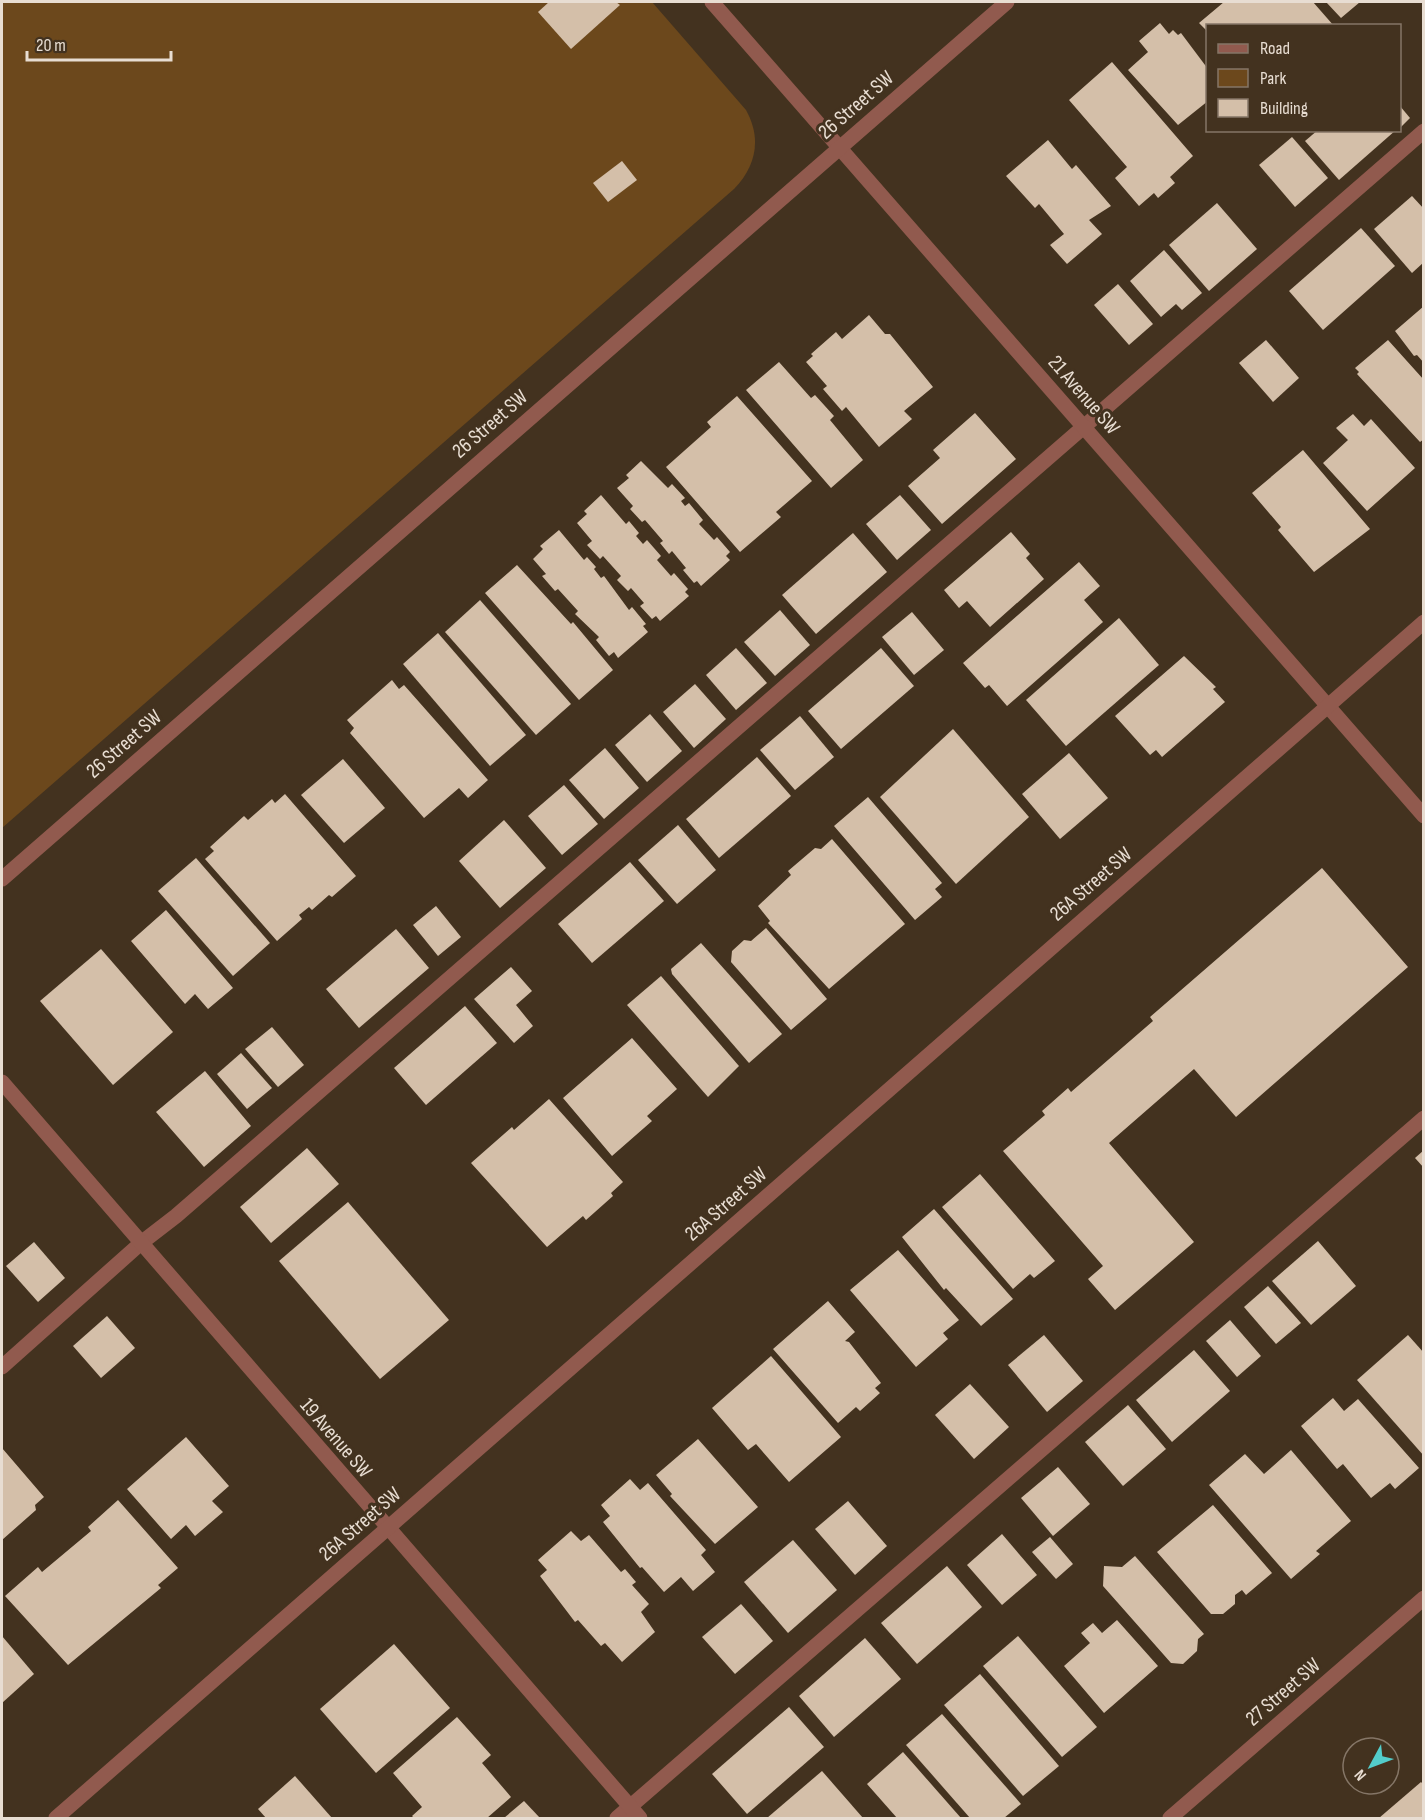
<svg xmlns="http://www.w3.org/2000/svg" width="1425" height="1820" font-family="'Sofia Sans Condensed',sans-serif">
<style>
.green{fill:#6c481c}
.building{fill:#d4bfa9}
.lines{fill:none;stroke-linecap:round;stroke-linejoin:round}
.lane{stroke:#915a4e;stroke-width:15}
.street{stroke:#915a4e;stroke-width:15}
.labels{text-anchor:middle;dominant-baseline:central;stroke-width:6;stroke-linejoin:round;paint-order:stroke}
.street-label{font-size:21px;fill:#e8ddd2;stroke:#43321f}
</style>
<rect width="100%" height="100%" fill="#43321f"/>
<!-- green -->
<path class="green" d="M2,2H652L746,110C762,139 756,166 734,189L2,828Z"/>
<!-- building -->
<g class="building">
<path d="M549,2H616L620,5L571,49L538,12Z"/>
<path d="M1224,2H1313L1334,26H1208V32L1199,23Z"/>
<path d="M1326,2H1360L1341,18Z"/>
<path d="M1160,23L1169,34L1173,30L1178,35L1181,33L1208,69V101L1178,125L1128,70L1148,52L1139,41Z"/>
<path d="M1112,62L1193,156L1170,177L1175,183L1158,198L1154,193L1139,206L1115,178L1127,167L1069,100Z"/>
<path d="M1400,106L1410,118L1400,128Z"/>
<path d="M1318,130H1396L1339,180L1305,141Z"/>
<path d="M1292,137L1328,178L1295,207L1259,165Z"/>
<path d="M1048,140L1072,169L1076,165L1111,206L1089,220L1102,234L1067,264L1050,245L1064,234L1039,204L1035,208L1006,176Z"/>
<path d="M622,161L637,180L608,202L593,183Z"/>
<path d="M1412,196L1424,209V262L1412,273L1374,229Z"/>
<path d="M1217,203L1257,249L1209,291L1169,245Z"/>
<path d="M1361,228L1395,266L1323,330L1289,291Z"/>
<path d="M1164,250L1202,293L1182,310L1176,304L1161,317L1130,281Z"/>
<path d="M1118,284L1153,324L1129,345L1094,305Z"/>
<path d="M1424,306V363L1417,355L1414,356L1395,331Z"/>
<path d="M869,315L885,334H890L933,387L904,411L912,419L879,447L846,407L842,411L823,389L827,386L806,362L813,356L811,354L836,332L842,339Z"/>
<path d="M1266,340L1299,378L1273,402L1239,363Z"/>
<path d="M1388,340L1424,380V439L1420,442L1357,374L1359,372L1355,368Z"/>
<path d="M779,362L811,398L815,395L834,416L830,420L863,460L831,488L746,390Z"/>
<path d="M737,396L812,481L776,512L781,517L740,552L666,467L711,427L707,422Z"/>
<path d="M975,413L1016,459L942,524L908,486L940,458L933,450Z"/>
<path d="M1353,414L1364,426L1371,419L1415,468L1367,511L1323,463L1348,440L1336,428Z"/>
<path d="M1303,450L1370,529L1314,572L1278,530L1281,527L1252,493Z"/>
<path d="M641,461L668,488L672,484L685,498L681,501L685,506L689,503L703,520L699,524L714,540L717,537L730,552L726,556L730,560L701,586L697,581L694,583L683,570L686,568L672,551L669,554L660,543L663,541L645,520L642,522L630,509L633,506L617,488L629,478L626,475Z"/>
<path d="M601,495L626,524L629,521L639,533L636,536L643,544L647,540L661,556L657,560L671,576L674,573L688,589L685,592L689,596L660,621L656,616L652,619L640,606L644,603L631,588L628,591L617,580L621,576L603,556L600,559L587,545L592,541L577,523L587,514L584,511Z"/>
<path d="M900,495L931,530L897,560L866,524Z"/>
<path d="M559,530L584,560L587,557L596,567L594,569L601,578L604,576L629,610L632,607L646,624L643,626L648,632L618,658L614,652L609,656L596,640L599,637L575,614L578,611L558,589L555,591L542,576L546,574L533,559L543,549L540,546Z"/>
<path d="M1011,532L1030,554L1026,558L1044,579L990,627L967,601L959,608L944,590Z"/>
<path d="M853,533L887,572L816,634L782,595Z"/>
<path d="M1079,562L1100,586L1084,600L1103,622L1007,706L989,685L985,688L963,663Z"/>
<path d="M517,565L571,624L573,622L613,670L579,700L485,593Z"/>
<path d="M480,600L571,704L536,735L445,632Z"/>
<path d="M780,610L810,645L775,676L744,642Z"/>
<path d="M912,612L944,650L914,675L882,637Z"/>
<path d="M1119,618L1159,665L1066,746L1026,700Z"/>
<path d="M438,633L526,735L490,766L403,664Z"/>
<path d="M736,648L767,683L736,710L706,675Z"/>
<path d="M881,648L914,686L841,749L808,711Z"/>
<path d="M1184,656L1216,687L1213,689L1225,702L1162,757L1156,750L1150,755L1115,716Z"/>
<path d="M392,680L399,689L404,685L488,780L468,798L459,788L424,818L350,733L354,728L347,720Z"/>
<path d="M695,684L726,719L694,748L663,712Z"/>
<path d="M650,714L682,751L647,782L615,745Z"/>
<path d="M800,716L834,757L795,790L760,750Z"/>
<path d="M953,729L1029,817L956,884L880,797Z"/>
<path d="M605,748L639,788L604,819L569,780Z"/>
<path d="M1069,753L1108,798L1060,839L1022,794Z"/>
<path d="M757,757L791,796L719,858L686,819Z"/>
<path d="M343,759L385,808L344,843L301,795Z"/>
<path d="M564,785L598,824L562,855L528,816Z"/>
<path d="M285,794L356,876L332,897L329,895L312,910L309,907L299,915L302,919L277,941L205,859L214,851L210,847L244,816L248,820L272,799L275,803Z"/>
<path d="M868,797L942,883L935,889L942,897L915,920L834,826Z"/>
<path d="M504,820L546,868L500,908L459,861Z"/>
<path d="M678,825L716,870L677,904L638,860Z"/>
<path d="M832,839L905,924L829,989L768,923L770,921L758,906L791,875L788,871L815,848L821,849Z"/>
<path d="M196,858L270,943L233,976L158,891Z"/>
<path d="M630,862L664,901L592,963L558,924Z"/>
<path d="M1322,868L1408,967L1236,1117L1194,1069L1109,1143L1194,1242L1115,1310L1088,1279L1103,1266L1003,1151L1045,1115L1042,1111L1068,1088L1071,1092L1153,1021L1150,1017Z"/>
<path d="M436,906L461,937L438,956L413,925Z"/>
<path d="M166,910L233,988L208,1009L195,994L185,1004L131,941Z"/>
<path d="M766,928L827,999L791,1030L731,962L732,951L744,940L751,941Z"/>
<path d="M396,929L429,968L359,1028L326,989Z"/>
<path d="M701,943L782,1034L749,1063L672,974L671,969Z"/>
<path d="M101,949L173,1032L113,1085L40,1001Z"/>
<path d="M511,967L532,991L516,1005L533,1026L514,1043L474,999Z"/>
<path d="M661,976L739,1066L708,1097L627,1005Z"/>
<path d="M465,1006L497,1043L426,1105L394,1068Z"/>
<path d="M272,1027L304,1065L278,1087L245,1049Z"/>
<path d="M632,1038L677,1089L647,1116L652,1121L612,1156L563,1098Z"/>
<path d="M241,1053L272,1088L247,1109L217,1074Z"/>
<path d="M205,1071L251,1126L204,1167L156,1112Z"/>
<path d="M549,1099L623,1182L611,1193L613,1196L586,1220L583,1216L547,1247L471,1163L512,1127L514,1130Z"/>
<path d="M307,1148L339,1184L271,1243L240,1207Z"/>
<path d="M1424,1150V1168L1415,1158Z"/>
<path d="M980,1174L1055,1261L1034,1278L1030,1274L1013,1289L942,1207Z"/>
<path d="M348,1202L449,1320L380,1379L279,1261Z"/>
<path d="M934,1209L1013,1299L981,1326L946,1288L944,1290L902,1237Z"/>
<path d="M1318,1241L1356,1286L1311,1325L1272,1281Z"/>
<path d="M34,1242L65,1278L38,1302L6,1266Z"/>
<path d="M898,1250L959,1320L943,1333L948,1339L916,1367L850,1290Z"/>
<path d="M1268,1286L1301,1323L1276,1344L1244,1307Z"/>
<path d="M828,1301L855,1332L845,1341L849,1342L881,1383L875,1388L880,1393L860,1411L856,1407L838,1423L773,1349Z"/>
<path d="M107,1316L135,1348L101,1378L73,1346Z"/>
<path d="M1230,1320L1261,1356L1237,1377L1206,1341Z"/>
<path d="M1044,1335L1083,1381L1047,1412L1008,1365Z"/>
<path d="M1408,1335L1424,1353V1456L1357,1380Z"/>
<path d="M1194,1350L1230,1391L1172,1442L1136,1400Z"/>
<path d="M771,1356L841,1437L789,1482L756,1444L748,1450L712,1408Z"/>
<path d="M970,1384L1009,1427L974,1459L935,1415Z"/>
<path d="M1333,1398L1344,1411L1358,1399L1419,1468L1395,1489L1390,1483L1371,1498L1343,1464L1337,1469L1301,1426Z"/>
<path d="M1128,1405L1166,1449L1123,1486L1085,1442Z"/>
<path d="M186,1437L229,1486L212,1501L223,1512L195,1536L186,1525L171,1539L127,1489Z"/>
<path d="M698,1439L758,1507L715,1544L670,1496L672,1494L656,1475Z"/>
<path d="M2,1448L44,1497L35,1505L36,1510L2,1540Z"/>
<path d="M1291,1450L1351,1521L1316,1551L1320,1554L1291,1579L1209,1485L1245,1454L1264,1474Z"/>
<path d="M1058,1467L1090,1504L1053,1536L1021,1498Z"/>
<path d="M630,1479L640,1490L648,1483L706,1550L701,1555L715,1572L693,1591L681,1577L664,1592L642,1567L640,1568L603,1522L610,1516L601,1505Z"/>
<path d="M118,1500L178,1568L158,1585L161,1588L68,1665L5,1596L38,1567L42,1572L91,1531L88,1527Z"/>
<path d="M848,1501L887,1546L855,1575L815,1529Z"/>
<path d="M1213,1505L1272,1573L1246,1595L1242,1590L1235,1595V1604L1223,1614H1211L1157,1552Z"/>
<path d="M571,1531L581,1541L589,1535L621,1572L625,1569L636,1582L632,1585L649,1604L641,1612L655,1632L622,1662L605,1643L601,1646L578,1620L575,1622L540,1576L547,1570L538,1560Z"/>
<path d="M1002,1534L1037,1575L1002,1605L967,1565Z"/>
<path d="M1050,1537L1073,1564L1056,1579L1032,1552Z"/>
<path d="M793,1540L837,1590L788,1633L744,1582Z"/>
<path d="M1135,1556L1204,1634L1198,1639L1197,1651L1183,1664L1171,1663L1103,1586L1104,1566L1122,1567Z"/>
<path d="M947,1566L982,1607L917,1664L881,1623Z"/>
<path d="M741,1604L773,1641L735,1674L702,1637Z"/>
<path d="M1117,1620L1158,1666L1104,1713L1064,1666L1090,1643L1081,1633L1093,1623L1102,1633Z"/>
<path d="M2,1636L34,1674L2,1703Z"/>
<path d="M1018,1636L1097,1727L1062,1757L983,1666Z"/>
<path d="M865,1638L901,1679L834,1737L799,1696Z"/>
<path d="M394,1644L450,1708L376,1773L320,1709Z"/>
<path d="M980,1674L1059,1766L1023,1796L944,1705Z"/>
<path d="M789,1707L824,1747L747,1814L712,1774Z"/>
<path d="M942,1714L1021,1804L1004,1818H970L906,1745Z"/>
<path d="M457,1717L491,1755L482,1763L511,1797L487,1818H414L412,1816L422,1807L393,1773Z"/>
<path d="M903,1752L961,1818H897L867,1784Z"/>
<path d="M822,1771L863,1818H767Z"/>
<path d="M295,1776L332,1818H266L258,1809Z"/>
<path d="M1421,1782L1424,1785V1818H1379Z"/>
<path d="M524,1801L540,1818H504Z"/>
</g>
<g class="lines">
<!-- lane -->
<g class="lane">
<path d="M2,1367L141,1243L176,1216L1424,131"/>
<path d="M617,1818L1424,1118"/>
</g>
<!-- street -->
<g class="street">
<path d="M712,2L1424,816"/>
<path d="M2,879L1007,2"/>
<path d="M2,1082L640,1818"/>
<path d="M56,1818L1424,622"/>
<path d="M1170,1818L1424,1598"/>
</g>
</g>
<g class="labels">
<!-- street labels -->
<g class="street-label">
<text transform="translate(856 105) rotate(-41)">26 Street SW</text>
<text transform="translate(1084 395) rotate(49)">21 Avenue SW</text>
<text transform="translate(490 424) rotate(-41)">26 Street SW</text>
<text transform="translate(124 744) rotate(-41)">26 Street SW</text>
<text transform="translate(1091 884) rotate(-41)">26A Street SW</text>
<text transform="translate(726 1204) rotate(-41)">26A Street SW</text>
<text transform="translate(336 1438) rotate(49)">19 Avenue SW</text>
<text transform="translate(360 1524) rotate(-41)">26A Street SW</text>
<text transform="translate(1283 1692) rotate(-41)">27 Street SW</text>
</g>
</g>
<!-- border -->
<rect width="1425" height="1820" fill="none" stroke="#e8ddd2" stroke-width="6"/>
<!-- legend -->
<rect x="1206" y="24" width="195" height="108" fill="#43321f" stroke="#857667" stroke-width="1.5"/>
<rect x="1218" y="44" width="30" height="9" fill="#915a4e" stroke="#857667" stroke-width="1.5"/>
<text x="1260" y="54" font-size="18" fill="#e8ddd2">Road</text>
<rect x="1218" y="69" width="30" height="18" fill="#6c481c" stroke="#857667" stroke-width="1.5"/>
<text x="1260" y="84" font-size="18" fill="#e8ddd2">Park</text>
<rect x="1218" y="99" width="30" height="18" fill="#d4bfa9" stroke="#857667" stroke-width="1.5"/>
<text x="1260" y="114" font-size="18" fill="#e8ddd2">Building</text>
<!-- north arrow -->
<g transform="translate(1371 1766) rotate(229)"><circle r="28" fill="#43321f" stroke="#857667" stroke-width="1.5"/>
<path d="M0-4.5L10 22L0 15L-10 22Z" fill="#53cdcb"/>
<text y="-9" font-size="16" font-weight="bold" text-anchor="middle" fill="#e8ddd2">N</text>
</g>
<!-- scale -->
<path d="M27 51v9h144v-9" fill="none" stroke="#e8ddd2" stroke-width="3"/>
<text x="36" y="51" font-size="18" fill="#e8ddd2" stroke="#43321f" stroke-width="4.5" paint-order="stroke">20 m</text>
</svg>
